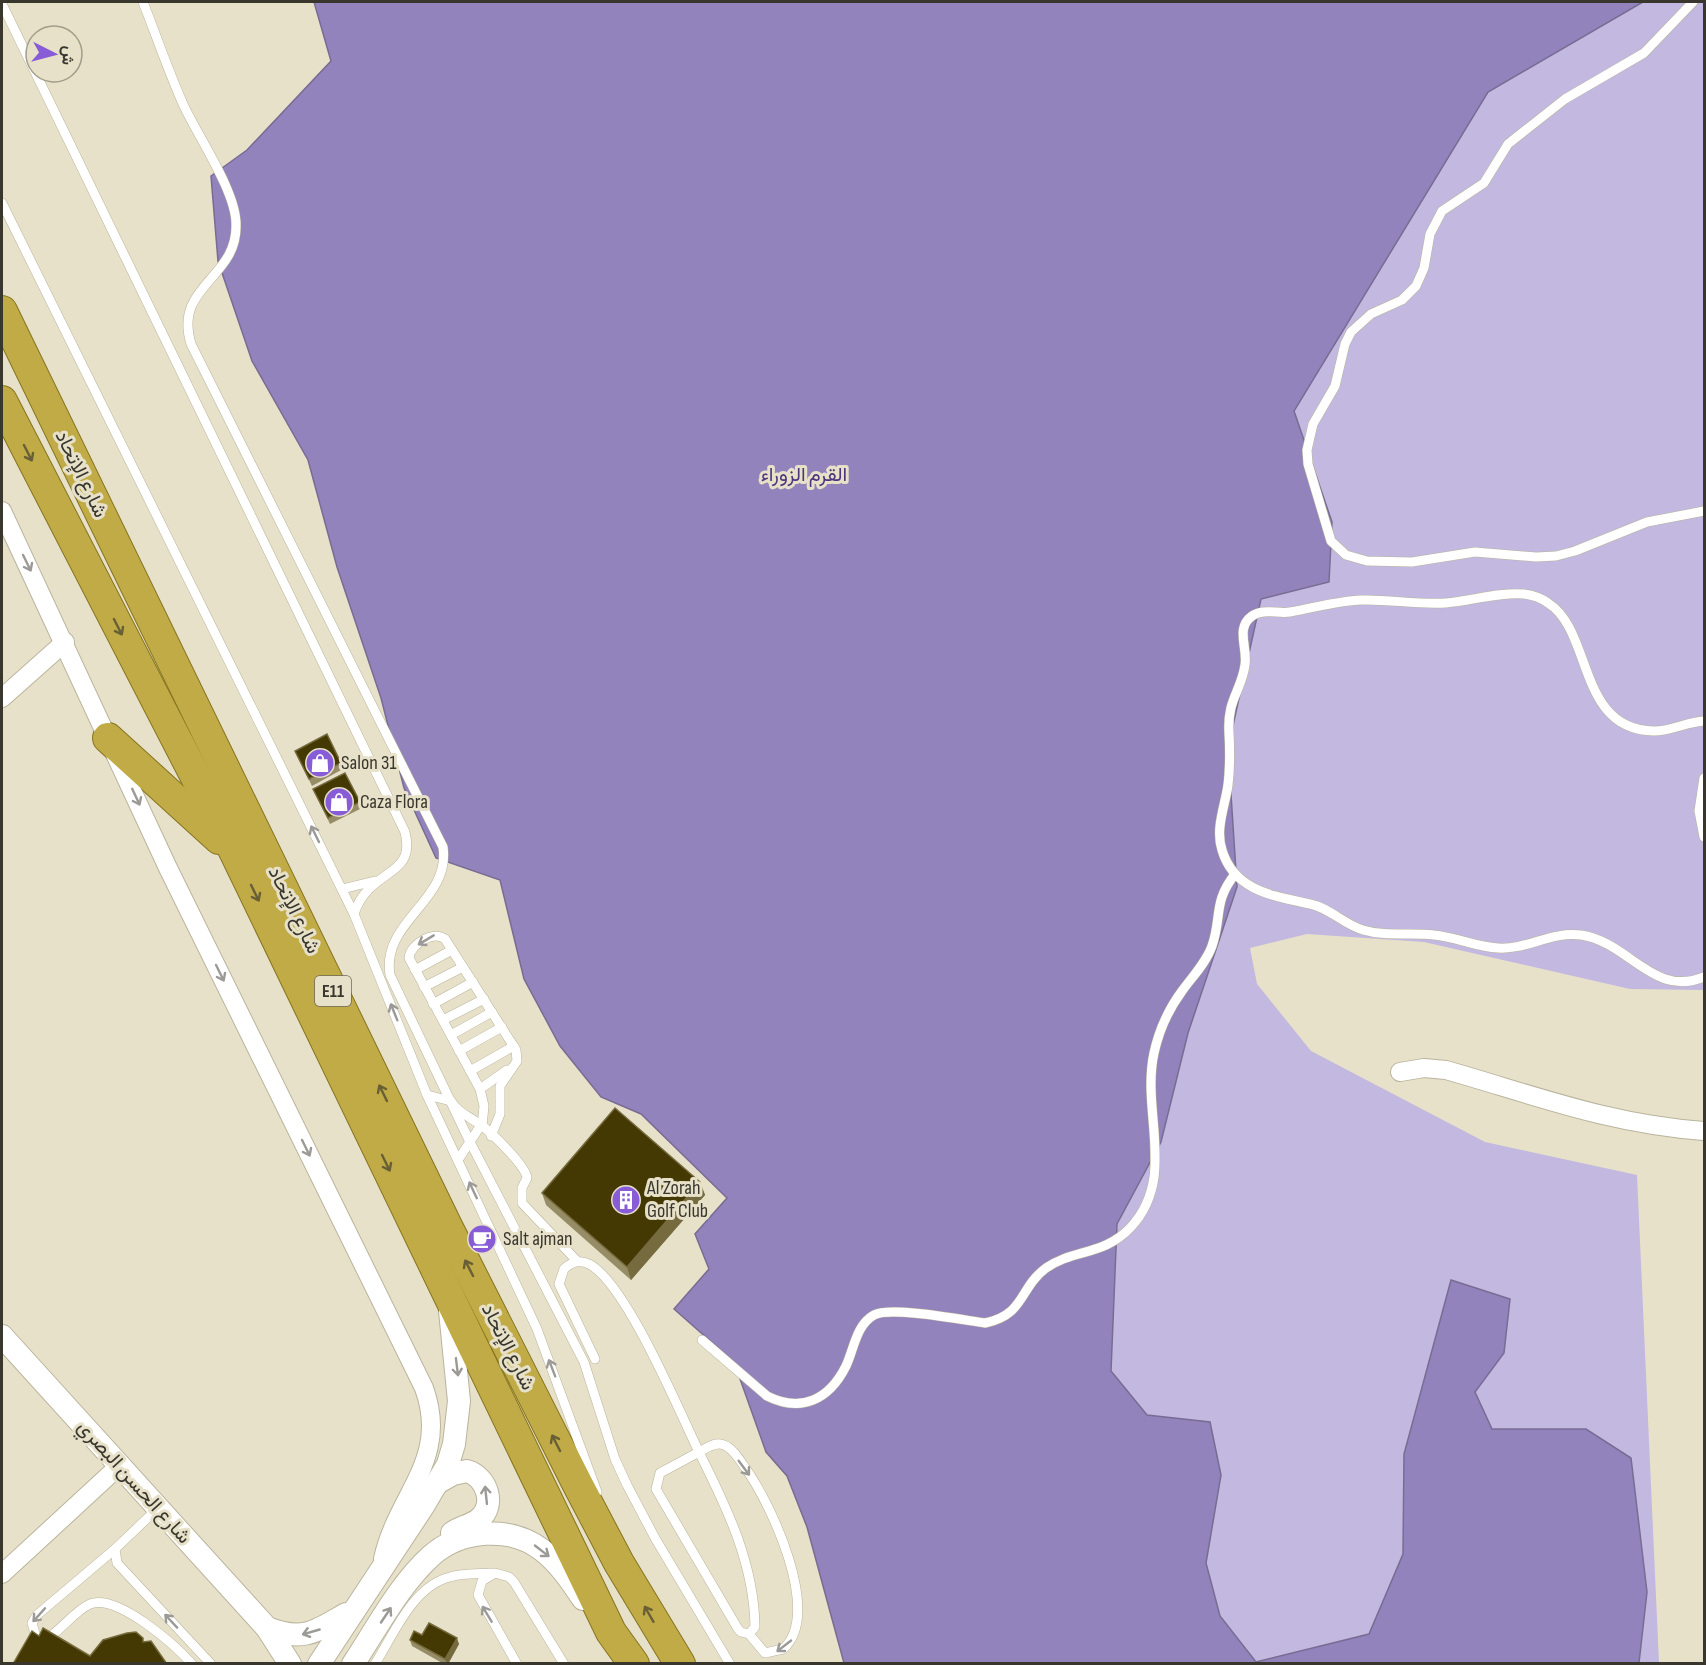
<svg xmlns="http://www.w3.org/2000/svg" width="1706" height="1665" font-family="'Sofia Sans Condensed',Vazirmatn,sans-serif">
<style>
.green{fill:#c2b8e0}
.water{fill:#9383bd;stroke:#786c92;stroke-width:1.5}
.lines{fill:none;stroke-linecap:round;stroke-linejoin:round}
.service-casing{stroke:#bab49d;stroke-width:10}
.minor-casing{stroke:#bab49d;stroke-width:20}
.tertiary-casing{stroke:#bab49d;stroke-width:24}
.trunk-casing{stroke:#86741f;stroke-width:32}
.service{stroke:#fff;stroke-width:9}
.minor{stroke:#fff;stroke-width:18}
.tertiary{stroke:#fff;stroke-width:22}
.trunk{stroke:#c0ab46;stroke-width:30}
.wall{fill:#968d66}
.shaded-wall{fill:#756b3e}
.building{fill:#443902;stroke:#756b3e;stroke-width:1.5}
.oneway{stroke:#685f36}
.oneway2{stroke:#9c9a96}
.labels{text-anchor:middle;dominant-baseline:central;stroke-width:6;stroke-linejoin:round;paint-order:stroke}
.shield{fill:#e7e1c9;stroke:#6c695c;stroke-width:1.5}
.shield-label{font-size:18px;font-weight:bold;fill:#38362d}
.street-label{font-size:20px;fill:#38362d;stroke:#e7e1c9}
.park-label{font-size:20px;fill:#4e357d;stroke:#e7e1c9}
.poi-label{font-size:20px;fill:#38362d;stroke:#e7e1c9;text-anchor:start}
</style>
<rect width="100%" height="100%" fill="#e7e1c9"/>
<!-- green -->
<path class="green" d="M314,2H1704V990L1630,989L1424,942L1307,934L1250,948L1257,984L1311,1051L1485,1142L1637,1175L1659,1663H844L807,1527L787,1476L766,1452L734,1362L674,1309L709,1269L695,1234L727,1198L641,1114L601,1097L560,1046L524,979L500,880L436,858L404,788L381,698L337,567L308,460L252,361L218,261L211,176L247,150L331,61Z"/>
<!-- water -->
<path class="water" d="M314,2H1643L1488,92L1294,411L1332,522L1329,582L1261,599L1228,748L1237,887L1188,1033L1161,1142L1117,1224L1111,1371L1147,1415L1210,1422L1221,1475L1206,1563L1220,1616L1256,1662L1369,1634L1403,1554L1404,1454L1451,1280L1510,1299L1504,1353L1475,1392L1492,1429H1586L1631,1458L1647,1592L1639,1663H844L807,1527L787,1476L766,1452L734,1362L674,1309L709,1269L695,1234L727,1198L641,1114L601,1097L560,1046L524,979L500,880L436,858L404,788L381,698L337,567L308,460L252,361L218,261L211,176L247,150L331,61Z"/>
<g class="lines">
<!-- service casing -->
<g class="service-casing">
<g id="service">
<path d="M143,2C156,35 168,70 183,104C197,135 236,191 236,224C238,279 173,285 191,344L443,847C451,901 381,921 390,975L469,1140L584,1362L615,1459L627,1485L655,1538L730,1664"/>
<path d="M1693,2L1644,53L1565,99L1508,144L1484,183L1442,211L1430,234L1424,268L1416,286L1402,300L1371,314L1351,332L1345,344L1335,386L1313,424L1307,450L1308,464L1331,541L1346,555L1367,561L1412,562L1475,552L1536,557L1556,556L1575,551L1647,522L1704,511"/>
<path d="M2,4L405,832C414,868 388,869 368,890C361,897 357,905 354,914"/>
<path d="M2,203L354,914L427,1095L537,1329L597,1492"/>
<path d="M1704,721C1687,722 1671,731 1654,731C1577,730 1593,631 1548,603C1541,598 1532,595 1524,594C1498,592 1471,601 1446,603C1417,605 1389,599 1361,600C1337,601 1314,608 1290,612C1278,614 1263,608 1252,616C1235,628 1248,648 1245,665C1241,692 1227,699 1229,733C1230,751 1230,768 1228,785C1225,806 1215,829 1222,850C1234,891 1274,896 1310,904C1330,908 1343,924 1363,930C1386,937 1410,932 1434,935C1456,937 1476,947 1498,948C1527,950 1551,931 1581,935C1629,942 1653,998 1704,977"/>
<path d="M1704,778L1699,811L1704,837"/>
<path d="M342,889L375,881"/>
<path d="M415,970L452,950"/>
<path d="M424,987L463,967"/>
<path d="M433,1004L473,982"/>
<path d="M443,1020L484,999"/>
<path d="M451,1035L492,1012"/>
<path d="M459,1051L502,1027"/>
<path d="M470,1071L514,1046"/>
<path d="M480,1089L507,1070"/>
<path d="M427,1095L451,1101C457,1112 470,1117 481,1125C491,1132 526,1166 527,1178L522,1188V1203L577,1261"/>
<path d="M482,1126L484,1106L480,1089L409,958C410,944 434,930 445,939L516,1050L517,1061L500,1086V1114L491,1136"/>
<path d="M458,1160L481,1125"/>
<path d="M702,1340L767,1396C801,1413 829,1400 846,1366C854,1349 856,1325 874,1315C891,1306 963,1320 985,1323C1025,1315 1019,1288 1046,1268C1073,1249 1104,1256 1131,1227C1177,1177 1141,1112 1154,1053C1159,1030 1168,1010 1182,991C1192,977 1206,963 1212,946C1222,917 1213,902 1235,874"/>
<path d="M595,1359L559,1284L564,1269C570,1263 579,1259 589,1264C626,1283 679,1411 699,1452C706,1448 716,1441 724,1445C733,1448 741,1462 746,1469C771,1504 823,1614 783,1649L765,1653L749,1634"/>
<path d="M699,1452C727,1508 754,1563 755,1627L749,1634L741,1632L738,1629L656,1489L660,1473Z"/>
<path d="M115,1549L158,1508"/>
<path d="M192,1664C175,1645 117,1593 90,1604C73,1612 62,1630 46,1639L36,1637L32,1623L37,1615L115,1549L117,1563L211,1664"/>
<path d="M375,1664C394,1634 413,1586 450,1577C463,1573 478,1574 492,1573"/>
<path d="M517,1664L478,1595L482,1581L495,1573L509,1577L514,1582L564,1664"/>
</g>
</g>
<!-- minor casing -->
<g class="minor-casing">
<g id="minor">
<path d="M2,511L168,868L424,1388C450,1460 397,1494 383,1559"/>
<path d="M2,698L65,642"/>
<path d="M1400,1072L1424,1068L1446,1070C1537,1096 1609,1124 1704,1131"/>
<path d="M2,1574L119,1466"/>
</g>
</g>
<!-- tertiary casing -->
<g class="tertiary-casing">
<g id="tertiary">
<path d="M2,1336L267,1628L290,1664"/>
<path d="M437,1483L453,1474L467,1471C487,1477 497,1506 478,1520C470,1526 460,1527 452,1533"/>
<path d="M267,1628C303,1642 315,1632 346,1614"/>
<path d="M319,1664L424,1505L448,1464L454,1444L459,1401L450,1311"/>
<path d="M353,1664C377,1628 399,1585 431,1556C460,1530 510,1525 542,1550C559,1563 571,1581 583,1599"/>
</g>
</g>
<!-- trunk casing -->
<g class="trunk-casing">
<g id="trunk">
<path d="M2,311L447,1226L578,1485L619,1563L680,1664"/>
<path d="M2,401L235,853L611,1632L634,1664"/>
<path d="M108,738L219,839"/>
</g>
</g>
<!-- service -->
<use href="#service" class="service"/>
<!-- minor -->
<use href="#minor" class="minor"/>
<!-- tertiary -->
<use href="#tertiary" class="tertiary"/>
<!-- trunk -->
<use href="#trunk" class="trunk"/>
</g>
<!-- wall -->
<g class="wall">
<path d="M295,751L341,763L343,769L312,786Z"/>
<path d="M313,789L360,802L362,808L330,824Z"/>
<path d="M700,1182L705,1195L631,1280L546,1205L542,1193Z"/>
<path d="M422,1635L459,1644L448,1664H444L412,1646L410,1640Z"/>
</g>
<!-- shaded-wall -->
<g class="shaded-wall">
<path d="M700,1182L705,1195L631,1280L627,1267Z"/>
<path d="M457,1638L459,1644L448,1664H447L445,1659Z"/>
</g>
<!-- building -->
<g class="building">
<path d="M327,734L341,763L309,779L295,751Z"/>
<path d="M345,773L360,802L328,818L313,789Z"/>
<path d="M615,1108L700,1182L627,1267L542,1193Z"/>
<path d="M429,1623L457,1638L445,1659L410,1640L414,1631L422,1635Z"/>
<path d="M43,1628L90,1656L103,1640L127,1633L136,1632L143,1638V1642L151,1641L167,1664H13L32,1631L39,1636Z"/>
</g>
<!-- one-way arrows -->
<defs><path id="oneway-shaft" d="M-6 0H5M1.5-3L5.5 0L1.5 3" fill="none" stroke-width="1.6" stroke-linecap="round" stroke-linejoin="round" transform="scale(1.5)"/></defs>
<g class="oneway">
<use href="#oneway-shaft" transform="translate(28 453) rotate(63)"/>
<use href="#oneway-shaft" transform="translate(118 627) rotate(63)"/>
<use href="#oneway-shaft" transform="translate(255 893) rotate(64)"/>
<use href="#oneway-shaft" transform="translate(383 1093) rotate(-116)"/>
<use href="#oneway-shaft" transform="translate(386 1163) rotate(64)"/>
<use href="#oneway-shaft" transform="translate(469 1268) rotate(-117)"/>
<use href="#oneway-shaft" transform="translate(556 1443) rotate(-117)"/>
<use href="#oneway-shaft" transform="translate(649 1614) rotate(-120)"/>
</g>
<g class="oneway2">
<use href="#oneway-shaft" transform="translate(27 563) rotate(64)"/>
<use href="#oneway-shaft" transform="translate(136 797) rotate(65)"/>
<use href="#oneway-shaft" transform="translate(315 834) rotate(-116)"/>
<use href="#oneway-shaft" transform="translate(426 940) rotate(149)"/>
<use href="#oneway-shaft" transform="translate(220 973) rotate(64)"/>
<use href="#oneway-shaft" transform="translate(394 1012) rotate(-112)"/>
<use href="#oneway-shaft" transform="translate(306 1148) rotate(64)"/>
<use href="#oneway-shaft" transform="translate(473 1190) rotate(-115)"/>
<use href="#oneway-shaft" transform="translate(457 1367) rotate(83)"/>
<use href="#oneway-shaft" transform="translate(552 1368) rotate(-111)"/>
<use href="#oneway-shaft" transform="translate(744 1468) rotate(53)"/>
<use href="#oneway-shaft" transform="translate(486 1495) rotate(-96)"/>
<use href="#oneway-shaft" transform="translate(542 1551) rotate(38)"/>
<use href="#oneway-shaft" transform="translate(487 1614) rotate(-121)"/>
<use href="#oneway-shaft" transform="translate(39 1615) rotate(132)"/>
<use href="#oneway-shaft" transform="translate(386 1615) rotate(-56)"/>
<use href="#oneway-shaft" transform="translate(171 1621) rotate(-133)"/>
<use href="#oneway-shaft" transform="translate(311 1632) rotate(164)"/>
<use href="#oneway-shaft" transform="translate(784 1646) rotate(142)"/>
</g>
<!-- icons -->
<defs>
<g id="shop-disc" transform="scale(1.5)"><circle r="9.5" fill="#875cd6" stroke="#e7e1c9"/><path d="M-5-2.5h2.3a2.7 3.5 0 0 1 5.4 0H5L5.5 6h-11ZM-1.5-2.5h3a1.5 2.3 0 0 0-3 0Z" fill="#fff"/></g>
<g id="building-disc" transform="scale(1.5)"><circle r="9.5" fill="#875cd6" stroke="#e7e1c9"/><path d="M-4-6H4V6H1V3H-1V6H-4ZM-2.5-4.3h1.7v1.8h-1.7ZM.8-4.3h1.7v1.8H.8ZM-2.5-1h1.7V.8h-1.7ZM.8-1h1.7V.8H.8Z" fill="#fff"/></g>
<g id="cafe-disc" transform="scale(1.5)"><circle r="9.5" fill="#875cd6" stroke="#e7e1c9"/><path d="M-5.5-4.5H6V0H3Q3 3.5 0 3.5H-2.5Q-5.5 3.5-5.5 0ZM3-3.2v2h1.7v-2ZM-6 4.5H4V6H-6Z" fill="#fff"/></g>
</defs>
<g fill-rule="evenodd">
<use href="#shop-disc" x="320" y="763"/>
<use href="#shop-disc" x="339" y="802"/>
<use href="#building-disc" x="626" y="1200"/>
<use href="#cafe-disc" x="482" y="1239"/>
</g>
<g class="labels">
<!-- shield labels -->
<rect class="shield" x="315" y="976" width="36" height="30" rx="4.5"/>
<g class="shield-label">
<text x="333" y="991">E11</text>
</g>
<!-- street labels -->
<g class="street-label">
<text transform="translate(81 474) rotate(64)">شارع الإتحاد</text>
<text transform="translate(294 910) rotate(64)">شارع الإتحاد</text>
<text transform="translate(508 1347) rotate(63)">شارع الإتحاد</text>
<text transform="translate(134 1482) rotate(48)">شارع الحسن البصري</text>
</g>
<!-- park labels -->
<g class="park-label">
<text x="804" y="475">القرم الزوراء</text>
</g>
<!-- poi labels -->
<g class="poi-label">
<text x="341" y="763">Salon 31</text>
<text x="360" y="802">Caza Flora</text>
<text x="647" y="1188">Al Zorah<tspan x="647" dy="23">Golf Club</tspan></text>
<text x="503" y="1239">Salt ajman</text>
</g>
</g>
<!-- border -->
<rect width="1706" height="1665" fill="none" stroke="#38362d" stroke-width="6"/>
<!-- north arrow -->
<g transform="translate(54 54) rotate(96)"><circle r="28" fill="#e7e1c9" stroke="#a19d8b" stroke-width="1.5"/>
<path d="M0-4.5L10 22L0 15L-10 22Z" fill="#875cd6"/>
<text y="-9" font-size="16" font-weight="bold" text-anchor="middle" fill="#38362d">ش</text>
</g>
</svg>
